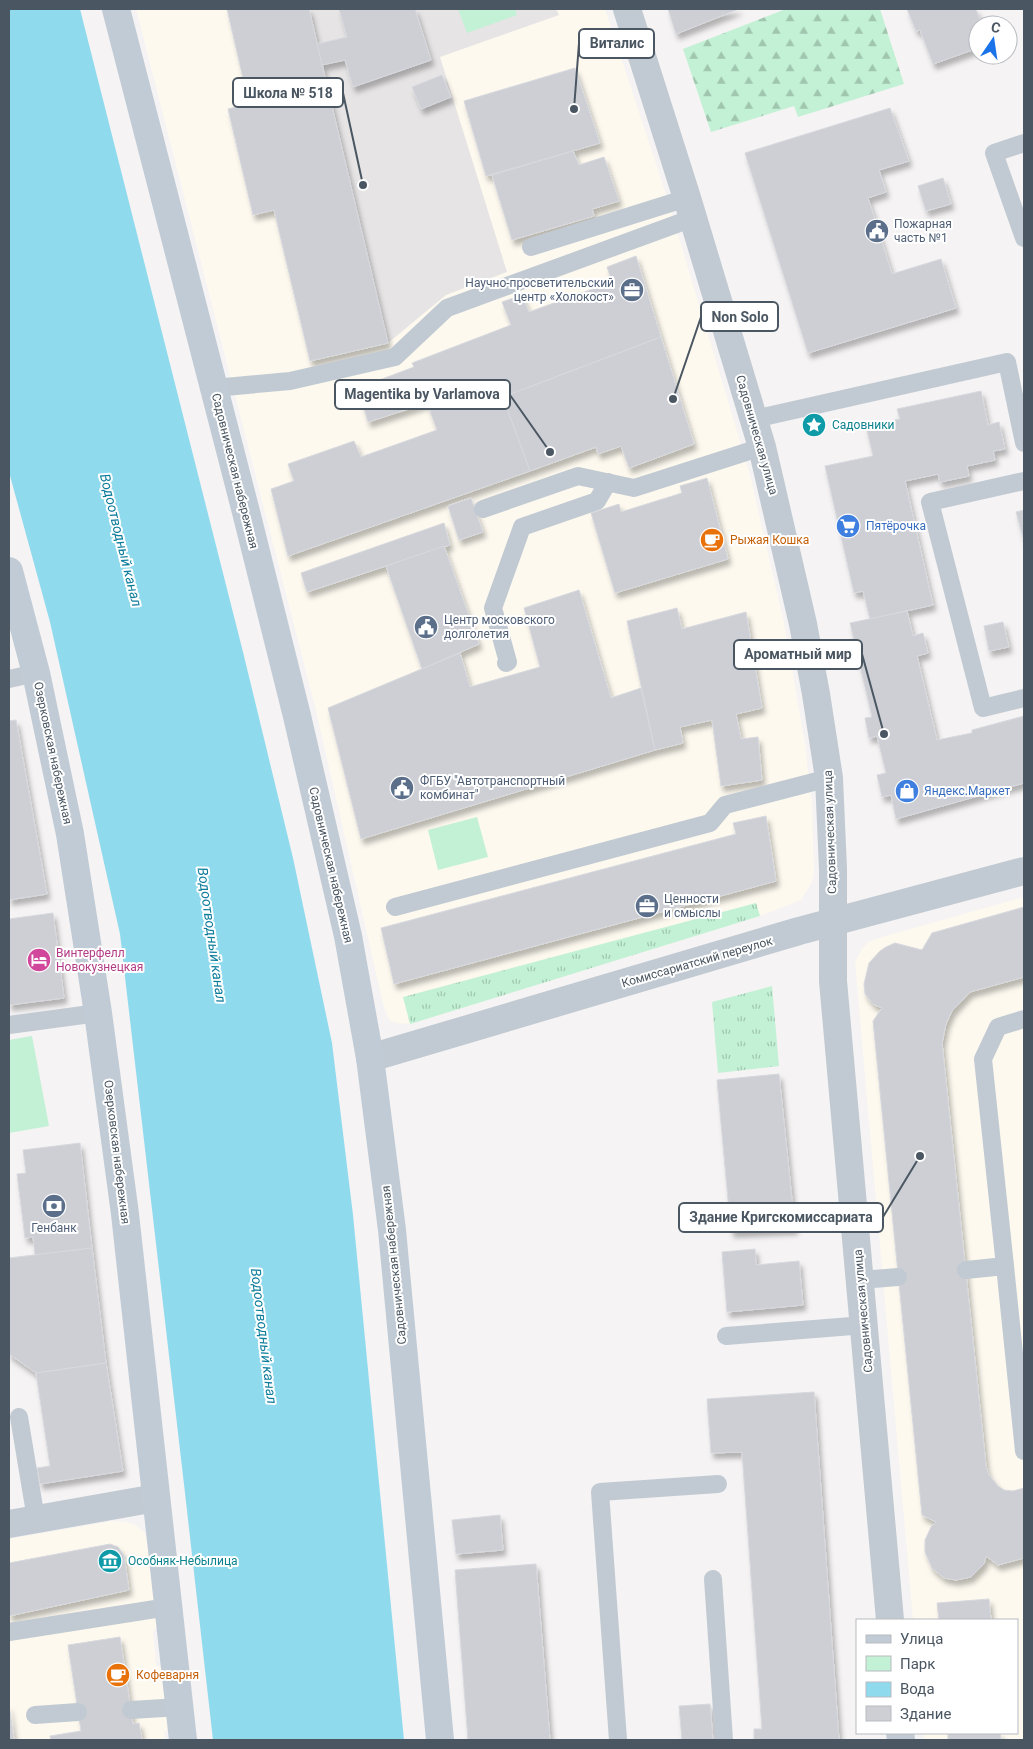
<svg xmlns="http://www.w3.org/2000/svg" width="1033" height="1749" font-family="Roboto,sans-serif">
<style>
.commercial{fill:#fdf9ef}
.education{fill:#e6e4e5}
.grass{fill:url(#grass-tufts)}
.forest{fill:url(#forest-firs)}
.park{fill:#c3f1d5}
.water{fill:#90daee}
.building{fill:#cdcfd5;stroke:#d7d9de;filter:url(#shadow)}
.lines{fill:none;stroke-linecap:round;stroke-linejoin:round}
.lane{stroke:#c1cad2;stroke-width:18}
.street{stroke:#c1cad2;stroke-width:28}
.secondary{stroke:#c1cbd6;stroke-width:28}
.labels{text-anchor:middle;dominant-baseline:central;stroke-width:4;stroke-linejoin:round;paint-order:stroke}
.service-label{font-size:12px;fill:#4e5e75;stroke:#fff;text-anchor:start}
.culture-label{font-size:12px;fill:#0d838f;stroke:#fff;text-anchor:start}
.street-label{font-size:12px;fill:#4a5661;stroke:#fff}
.shop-label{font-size:12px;fill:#366cbe;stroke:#fff;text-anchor:start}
.food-label{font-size:12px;fill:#c56008;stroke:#fff;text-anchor:start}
.hotel-label{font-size:12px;fill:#b23c85;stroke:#fff;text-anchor:start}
.water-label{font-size:14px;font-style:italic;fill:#0c7c9b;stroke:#fff}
.leader{fill:none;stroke:#4a5661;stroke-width:2}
.callout-dot{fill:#4a5661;stroke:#fff;stroke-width:2}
.callout{fill:#fff;stroke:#4a5661;stroke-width:2}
.callout-label{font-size:14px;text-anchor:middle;font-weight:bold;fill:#4a5661}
</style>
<defs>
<pattern id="grass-tufts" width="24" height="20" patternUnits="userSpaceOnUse" patternTransform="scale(1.25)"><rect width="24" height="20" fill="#c3f1d5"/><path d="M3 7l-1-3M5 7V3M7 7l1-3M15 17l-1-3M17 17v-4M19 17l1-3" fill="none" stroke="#a0c6b0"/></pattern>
<pattern id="forest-firs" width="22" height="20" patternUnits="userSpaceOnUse" patternTransform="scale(1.25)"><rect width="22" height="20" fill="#c3f1d5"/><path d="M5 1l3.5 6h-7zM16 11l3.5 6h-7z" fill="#a0c6b0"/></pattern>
<filter id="shadow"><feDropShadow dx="3" dy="5.5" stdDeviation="2.5" flood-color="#0004"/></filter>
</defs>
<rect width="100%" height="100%" fill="#f5f3f3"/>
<!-- commercial -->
<g class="commercial">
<path d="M136,9H605L663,185L749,471L784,623L805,744L812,804L814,872L812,882L801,900L760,916L410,1024L398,1023L390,1021L384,1008L316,711Z"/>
<path d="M1024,897V1740H924L923,1733H1017V1620H913L855,962L862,949L869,942L879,938Z"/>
<path d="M113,1521L127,1522L136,1525L144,1532L149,1541L160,1624L153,1632L156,1665L165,1669L171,1728L164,1732L165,1740H9V1539Z"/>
</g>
<!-- education -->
<path class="education" d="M227,9H556L559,15L440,57L507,272L446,295L388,343L310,361L274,211L253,215L228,109L249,103Z"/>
<!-- grass -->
<g class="grass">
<path d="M756,903L760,916L410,1024L403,997Z"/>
<path d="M772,986L779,1066L718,1073L712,1002Z"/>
</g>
<!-- forest -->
<path class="forest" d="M786,9H880L904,84L798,117L794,106L711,132L683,49Z"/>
<!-- park -->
<g class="park">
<path d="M458,9H515L517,15L467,33Z"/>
<path d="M477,817L488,857L438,870L428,830Z"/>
<path d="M32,1036L49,1126L9,1133V1040Z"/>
</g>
<!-- water -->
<path class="water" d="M9,9H80L243,652L293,858L332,1043L353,1215L404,1740H213L185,1493L120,934L50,622L9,472Z"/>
<!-- building -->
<g class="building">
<path d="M227,9H309L388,343L310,361L274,210L253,215L228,109L249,104Z"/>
<path d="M339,9H415L431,60L353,87L345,60L322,65L317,44L347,37Z"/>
<path d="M668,9H739L676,34Z"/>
<path d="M907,9H976L982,25H978V48L933,64L920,30L916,31Z"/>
<path d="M575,68L600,143L486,176L464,101Z"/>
<path d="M442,75L451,97L421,109L412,87Z"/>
<path d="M890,108L909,161L879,170L886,192L868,198L892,274L941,259L956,308L808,353L745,153Z"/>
<path d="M573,151L579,165L604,157L619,201L592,209L594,216L512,240L492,175Z"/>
<path d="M943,178L951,204L926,211L918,186Z"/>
<path d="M636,256L661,337L503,397L530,471L288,556L271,489L294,481L288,464L354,441L361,457L437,430L427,403L368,422L358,388L414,367L412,363L511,325L502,302L522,295L529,312L612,282L607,267Z"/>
<path d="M661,337L694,444L629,468L621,446L598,454L596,447L530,471L503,397Z"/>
<path d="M981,391L988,425L999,422L1005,449L993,451L995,460L967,466L969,476L940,482L938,474L905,481L933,605L870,619L863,591L854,593L825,466L873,456L866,426L900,419L897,409Z"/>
<path d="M707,478L728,559L615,593L591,513L619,504L621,512L682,493L680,486Z"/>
<path d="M471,498L483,532L459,540L448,506Z"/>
<path d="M1024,510V541L1016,512Z"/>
<path d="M444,523L450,545L307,592L301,573Z"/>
<path d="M444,546L479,644L422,669L386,566Z"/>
<path d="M579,590L611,698L641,688L655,750L361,839L328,708L460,653L470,687L540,667L524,608Z"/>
<path d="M677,608L682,629L746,612L762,708L736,714L741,739L758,737L762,780L721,786L712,720L680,727L683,743L655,750L627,621Z"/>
<path d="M907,611L913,636L923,633L928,653L917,656L937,740L972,733V730L1024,716V783L896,819L891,795L882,797L877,775L886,773L877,736L869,738L865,718L872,717L850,623Z"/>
<path d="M1003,622L1009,647L989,651L984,626Z"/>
<path d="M16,720L47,894L9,900V721Z"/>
<path d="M766,816L776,881L394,984L381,928L736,834L733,823Z"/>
<path d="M1024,907V977L970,992L952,1011L946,1024L942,1043L986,1466L989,1475L998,1486L1004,1490L1013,1491L1024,1488V1558L998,1565L986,1556L984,1564L971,1577L956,1580L944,1578L932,1568L925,1552V1540L931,1527L936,1522L922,1515L873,1021L882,1008L873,1004L865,994L864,984L869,963L880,951L886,947L895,943L922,950L932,933Z"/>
<path d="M53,913L64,998L9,1005V919Z"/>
<path d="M779,1074L795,1229L731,1232L717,1080Z"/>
<path d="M80,1143L92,1248L35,1255L33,1237L25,1238L17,1174L26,1173L23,1150Z"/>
<path d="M92,1248L106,1363L36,1373L9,1354V1258Z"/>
<path d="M755,1249L756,1265L799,1261L803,1305L727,1312L722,1252Z"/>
<path d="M106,1363L123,1471L40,1484L37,1468L50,1466L36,1373Z"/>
<path d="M814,1392L839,1740H754V1729H762L742,1452L711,1453L707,1399Z"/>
<path d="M500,1515L503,1550L456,1554L452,1520Z"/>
<path d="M110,1544L118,1547L124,1555L129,1590L9,1616V1563Z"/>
<path d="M536,1564L550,1740H468L455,1570Z"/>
<path d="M989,1599L991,1620H939L937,1603Z"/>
<path d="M120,1637L133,1724L139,1723L142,1740H51L50,1736L81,1731L68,1645Z"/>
<path d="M710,1704L713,1740H682L679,1706Z"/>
<path d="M9,1705L14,1740H9Z"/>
<path d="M948,1733H1000L1001,1740H948Z"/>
</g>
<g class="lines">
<!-- lane -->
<g class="lane">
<path d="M1024,143L994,153L1024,238"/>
<path d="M531,247L687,198"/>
<path d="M214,388L290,381L395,357L447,308L693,218"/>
<path d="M754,419L1007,362L1024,443"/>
<path d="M1024,481L930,502L983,708L1024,698"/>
<path d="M483,509L578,476L634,488L762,447"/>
<path d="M506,663L508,662L493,608L522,527L597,501L608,482"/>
<path d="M9,679L36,673"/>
<path d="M395,907L710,823L725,805L829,778"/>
<path d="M9,1025L98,1013"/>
<path d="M1005,1266L1024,1451"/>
<path d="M966,1270L1005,1266L983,1059L998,1027L1024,1019"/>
<path d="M861,1280L898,1277"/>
<path d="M726,1336L865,1325"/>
<path d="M19,1417L36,1519"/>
<path d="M713,1579L724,1740"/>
<path d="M9,1632L168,1607"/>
<path d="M131,1710L180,1707"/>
<path d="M35,1715L78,1712"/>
<path d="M618,1740L600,1492L718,1484"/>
</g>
<!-- street -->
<g class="street">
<path d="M627,9L687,198L762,447L803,624L816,694L829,778L833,869V981L890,1620"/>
<path d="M370,1058L799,931L1024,871"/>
<path d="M9,1524L156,1498"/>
<path d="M900,1733L901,1740"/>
</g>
<!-- secondary -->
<g class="secondary">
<path d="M116,9L246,512L297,716L348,936L370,1058L392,1230L440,1740"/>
<path d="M9,571L36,673L70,834L98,1013L125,1214L183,1740"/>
</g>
</g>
<!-- icons -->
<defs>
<g id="civic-disc" transform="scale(1.25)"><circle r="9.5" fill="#5c6f8a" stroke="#fff"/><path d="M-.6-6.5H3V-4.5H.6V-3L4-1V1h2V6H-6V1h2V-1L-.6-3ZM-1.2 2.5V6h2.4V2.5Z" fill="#fff"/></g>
<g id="office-disc" transform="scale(1.25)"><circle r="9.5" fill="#5c6f8a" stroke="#fff"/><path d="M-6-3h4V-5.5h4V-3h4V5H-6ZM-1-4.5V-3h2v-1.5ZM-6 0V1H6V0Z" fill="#fff"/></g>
<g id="sight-disc" transform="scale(1.25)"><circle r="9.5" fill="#0f9aa8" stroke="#fff"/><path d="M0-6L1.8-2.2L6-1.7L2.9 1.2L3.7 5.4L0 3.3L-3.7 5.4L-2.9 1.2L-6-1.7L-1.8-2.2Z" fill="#fff"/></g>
<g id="supermarket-disc" transform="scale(1.25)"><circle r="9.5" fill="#3f7fe0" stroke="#fff"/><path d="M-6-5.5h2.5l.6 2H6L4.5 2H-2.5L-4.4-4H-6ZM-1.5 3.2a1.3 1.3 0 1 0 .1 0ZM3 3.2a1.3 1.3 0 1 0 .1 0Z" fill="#fff"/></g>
<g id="cafe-disc" transform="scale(1.25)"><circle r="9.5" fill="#e8710a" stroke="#fff"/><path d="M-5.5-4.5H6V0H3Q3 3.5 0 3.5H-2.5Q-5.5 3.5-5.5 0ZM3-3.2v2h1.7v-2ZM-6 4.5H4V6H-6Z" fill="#fff"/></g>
<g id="shop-disc" transform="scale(1.25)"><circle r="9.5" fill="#3f7fe0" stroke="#fff"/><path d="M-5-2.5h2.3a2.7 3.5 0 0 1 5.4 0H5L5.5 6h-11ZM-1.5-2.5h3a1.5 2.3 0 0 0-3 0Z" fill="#fff"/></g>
<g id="hotel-disc" transform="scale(1.25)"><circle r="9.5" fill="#d1479c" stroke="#fff"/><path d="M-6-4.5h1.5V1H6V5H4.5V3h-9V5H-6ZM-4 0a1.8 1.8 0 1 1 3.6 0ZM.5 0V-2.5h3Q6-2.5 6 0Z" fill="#fff"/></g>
<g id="bank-disc" transform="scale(1.25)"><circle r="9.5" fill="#5c6f8a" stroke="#fff"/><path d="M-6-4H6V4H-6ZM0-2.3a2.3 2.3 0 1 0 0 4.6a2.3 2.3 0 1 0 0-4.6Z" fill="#fff"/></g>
<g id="museum-disc" transform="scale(1.25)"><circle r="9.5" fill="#0f9aa8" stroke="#fff"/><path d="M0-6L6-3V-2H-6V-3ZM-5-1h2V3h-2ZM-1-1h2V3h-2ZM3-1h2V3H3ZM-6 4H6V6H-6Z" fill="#fff"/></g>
</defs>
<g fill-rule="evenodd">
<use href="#civic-disc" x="877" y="231"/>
<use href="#office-disc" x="632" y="290"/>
<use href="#sight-disc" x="814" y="425"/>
<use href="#supermarket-disc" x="848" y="526"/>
<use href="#cafe-disc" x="712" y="540"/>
<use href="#civic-disc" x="426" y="627"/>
<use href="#civic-disc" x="402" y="788"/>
<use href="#shop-disc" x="907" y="791"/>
<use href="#office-disc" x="647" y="906"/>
<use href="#hotel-disc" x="39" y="960"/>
<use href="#bank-disc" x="54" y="1206"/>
<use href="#museum-disc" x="110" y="1561"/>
<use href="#cafe-disc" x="118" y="1675"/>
</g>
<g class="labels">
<!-- service labels -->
<g class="service-label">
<text x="894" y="224">Пожарная<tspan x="894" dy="14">часть №1</tspan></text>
<text x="614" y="283" text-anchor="end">Научно-просветительский<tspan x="614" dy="14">центр «Холокост»</tspan></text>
<text x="444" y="620">Центр московского<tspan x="444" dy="14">долголетия</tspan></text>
<text x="420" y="781">ФГБУ "Автотранспортный<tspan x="420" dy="14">комбинат"</tspan></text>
<text x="664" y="899">Ценности<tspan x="664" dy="14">и смыслы</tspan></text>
<text x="54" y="1228" text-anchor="middle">Генбанк</text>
</g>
<!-- culture labels -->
<g class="culture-label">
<text x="832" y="425">Садовники</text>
<text x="128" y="1561">Особняк-Небылица</text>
</g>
<!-- street labels -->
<g class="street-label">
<text transform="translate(757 435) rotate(74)">Садовническая улица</text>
<text transform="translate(235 471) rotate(76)">Садовническая набережная</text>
<text transform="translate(53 753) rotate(78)">Озерковская набережная</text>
<text transform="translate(830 832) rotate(-92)">Садовническая улица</text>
<text transform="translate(331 865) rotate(77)">Садовническая набережная</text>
<text transform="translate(697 962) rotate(-16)">Комиссариатский переулок</text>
<text transform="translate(117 1152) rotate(83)">Озерковская набережная</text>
<text transform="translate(394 1265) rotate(-96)">Садовническая набережная</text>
<text transform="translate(863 1311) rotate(-95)">Садовническая улица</text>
</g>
<!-- shop labels -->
<g class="shop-label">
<text x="866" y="526">Пятёрочка</text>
<text x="924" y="791">Яндекс.Маркет</text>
</g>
<!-- food labels -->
<g class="food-label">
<text x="730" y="540">Рыжая Кошка</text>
<text x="136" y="1675">Кофеварня</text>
</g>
<!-- hotel labels -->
<g class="hotel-label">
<text x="56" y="953">Винтерфелл<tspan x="56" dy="14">Новокузнецкая</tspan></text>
</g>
<!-- water labels -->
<g class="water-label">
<text transform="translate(121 540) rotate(76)">Водоотводный канал</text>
<text transform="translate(212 935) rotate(82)">Водоотводный канал</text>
<text transform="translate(264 1336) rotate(83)">Водоотводный канал</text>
</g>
</g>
<!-- callouts -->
<path class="leader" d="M574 109L579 43M363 185L343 93M673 399L701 317M550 452L510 395M884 734L862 654M920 1156L883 1217"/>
<g class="callout-dot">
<circle cx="574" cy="109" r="5"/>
<circle cx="363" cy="185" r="5"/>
<circle cx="673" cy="399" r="5"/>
<circle cx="550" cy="452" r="5"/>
<circle cx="884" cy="734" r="5"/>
<circle cx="920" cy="1156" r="5"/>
</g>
<g class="callout">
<rect x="579" y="29" width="75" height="29" rx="5"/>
<rect x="233" y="78" width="110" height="29" rx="5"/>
<rect x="701" y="302" width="77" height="29" rx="5"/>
<rect x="335" y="380" width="175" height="29" rx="5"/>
<rect x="734" y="640" width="128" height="29" rx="5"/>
<rect x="679" y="1203" width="204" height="29" rx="5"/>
</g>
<g class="callout-label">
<text x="617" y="48">Виталис</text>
<text x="288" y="98">Школа № 518</text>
<text x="740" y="322">Non Solo</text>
<text x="422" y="399">Magentika by Varlamova</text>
<text x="798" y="659">Ароматный мир</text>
<text x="781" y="1222">Здание Кригскомиссариата</text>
</g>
<!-- border -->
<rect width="1033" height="1749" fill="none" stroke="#4a5661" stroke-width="20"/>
<!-- legend -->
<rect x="856" y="1619" width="162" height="115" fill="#ffffff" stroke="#b7bbc0"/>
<rect x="866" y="1635" width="25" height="8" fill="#c1cbd6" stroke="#b7bbc0"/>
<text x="900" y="1644" font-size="15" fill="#4a5661">Улица</text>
<rect x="866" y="1656" width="25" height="15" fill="#c3f1d5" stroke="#b7bbc0"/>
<text x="900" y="1669" font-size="15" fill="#4a5661">Парк</text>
<rect x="866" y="1682" width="25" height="15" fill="#90daee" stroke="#b7bbc0"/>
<text x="900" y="1694" font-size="15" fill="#4a5661">Вода</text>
<rect x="866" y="1706" width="25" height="15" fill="#cdcfd5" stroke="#b7bbc0"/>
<text x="900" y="1719" font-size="15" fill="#4a5661">Здание</text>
<!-- north arrow -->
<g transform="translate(993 40) rotate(13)"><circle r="24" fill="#ffffff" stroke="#b7bbc0"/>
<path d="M0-4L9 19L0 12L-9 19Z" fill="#1a73e8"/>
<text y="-8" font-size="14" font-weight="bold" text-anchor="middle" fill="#4a5661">С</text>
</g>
</svg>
